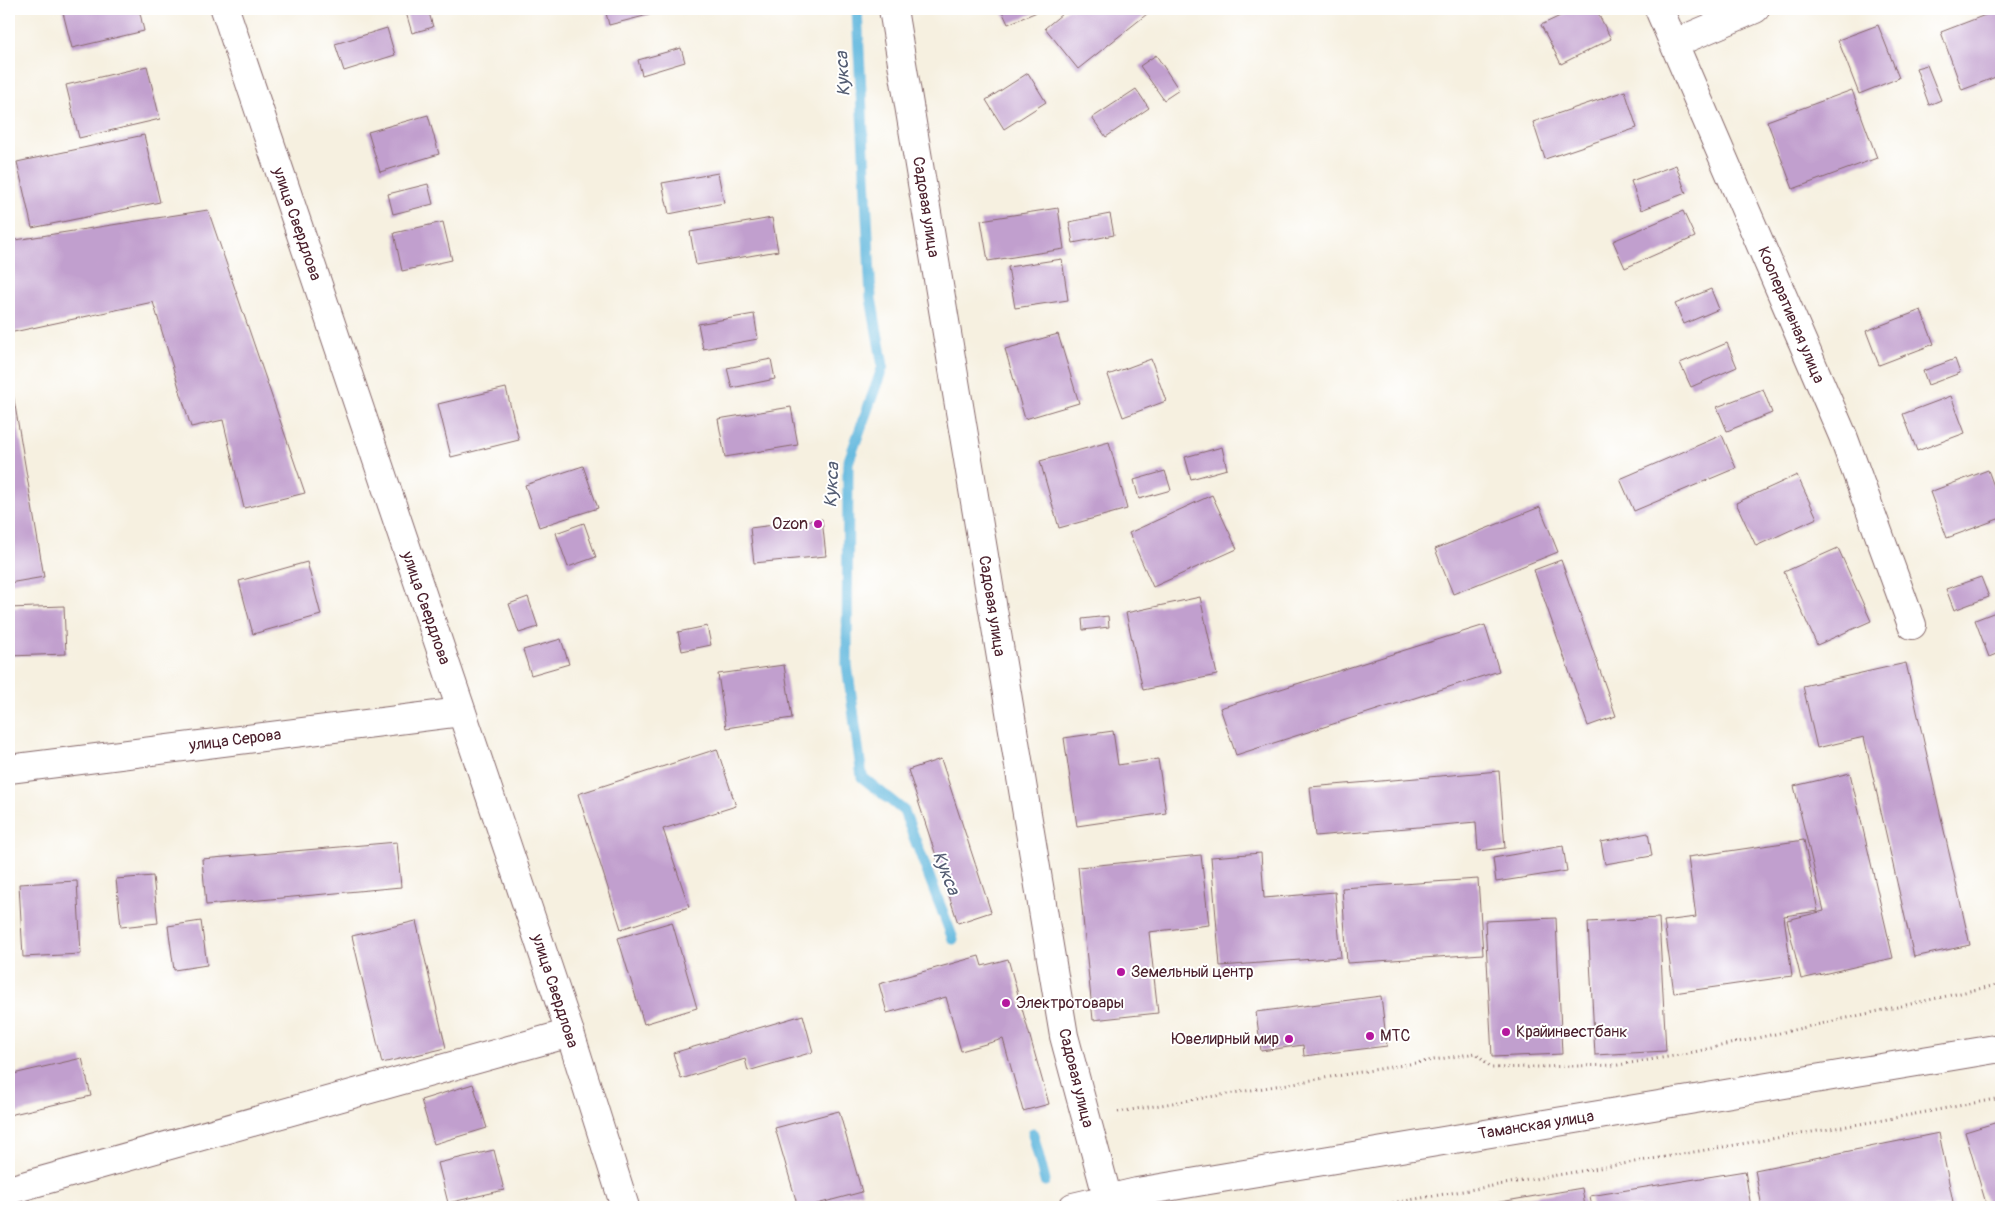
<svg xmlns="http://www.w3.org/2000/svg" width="2010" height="1216" font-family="Pangolin,sans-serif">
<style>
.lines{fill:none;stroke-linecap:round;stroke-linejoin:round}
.stream{stroke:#61b7dd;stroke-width:11}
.building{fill:#c19fce}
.minor-casing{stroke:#86686a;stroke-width:30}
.path{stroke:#86686a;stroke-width:3;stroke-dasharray:1 4;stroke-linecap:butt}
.minor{stroke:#fff;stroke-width:28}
.poi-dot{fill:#b5179e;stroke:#fff;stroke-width:2}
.labels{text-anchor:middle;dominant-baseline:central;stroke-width:4;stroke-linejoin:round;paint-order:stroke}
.street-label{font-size:16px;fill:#4a1f2b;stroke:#fff}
.poi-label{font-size:16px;fill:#4a1f2b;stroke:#fff;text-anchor:start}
.water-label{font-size:18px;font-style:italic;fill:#535c72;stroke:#fff}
</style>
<rect width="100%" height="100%" fill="#fff"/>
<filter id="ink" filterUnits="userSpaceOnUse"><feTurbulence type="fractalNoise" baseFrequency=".02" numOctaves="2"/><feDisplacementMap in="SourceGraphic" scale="10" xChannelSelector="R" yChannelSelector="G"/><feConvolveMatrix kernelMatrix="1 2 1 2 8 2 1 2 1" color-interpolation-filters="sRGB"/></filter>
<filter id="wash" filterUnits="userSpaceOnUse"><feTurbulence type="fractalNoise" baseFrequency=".0096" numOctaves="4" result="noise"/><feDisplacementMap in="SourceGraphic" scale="20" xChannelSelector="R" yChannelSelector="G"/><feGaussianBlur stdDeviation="1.12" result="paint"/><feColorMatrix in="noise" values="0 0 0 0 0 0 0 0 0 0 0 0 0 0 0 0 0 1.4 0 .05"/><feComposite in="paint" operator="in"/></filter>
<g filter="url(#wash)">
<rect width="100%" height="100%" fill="#f6f0e0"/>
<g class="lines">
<!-- stream -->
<g class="stream">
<path d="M857,9L871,298L883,366L848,463L847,665L862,777L904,811L953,939"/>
<path d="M1033,1134L1045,1181"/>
</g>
</g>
<g id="blocks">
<!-- building -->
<g class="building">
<path d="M62,9H139L144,31L72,48Z"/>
<path d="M405,9H428L433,27L412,33Z"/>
<path d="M605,9H659L660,12L609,25Z"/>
<path d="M1001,9H1044L1008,24Z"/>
<path d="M1068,9H1151L1152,10L1078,69L1045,28Z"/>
<path d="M1575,9H1596L1611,39L1561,64L1541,25Z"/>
<path d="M2001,9V75L1962,90L1941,32Z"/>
<path d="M1878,25L1899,78L1859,94L1838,40Z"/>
<path d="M387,28L395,55L344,71L335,44Z"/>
<path d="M681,48L685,62L642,75L638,60Z"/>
<path d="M1156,55L1179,90L1164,100L1140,66Z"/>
<path d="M1927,65L1941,100L1929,105L1916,68Z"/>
<path d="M147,66L160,119L79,138L66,85Z"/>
<path d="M1028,73L1046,102L1004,129L986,100Z"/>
<path d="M1136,89L1149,108L1106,137L1092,118Z"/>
<path d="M1852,90L1877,158L1793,189L1767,121Z"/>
<path d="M1625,91L1637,128L1545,159L1533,122Z"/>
<path d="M428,115L439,154L380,172L368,132Z"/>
<path d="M144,135L160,202L32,228L17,162Z"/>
<path d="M1676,165L1686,193L1641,210L1631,181Z"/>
<path d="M718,173L724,203L669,214L662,183Z"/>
<path d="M428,184L433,204L393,214L388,194Z"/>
<path d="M1058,208L1064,249L988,261L981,220Z"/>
<path d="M208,210L305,493L244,508L223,420L191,427L153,302L9,333V241Z"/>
<path d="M1683,211L1695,237L1625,268L1613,241Z"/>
<path d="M1110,214L1114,235L1073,243L1069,222Z"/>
<path d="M772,218L778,251L696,265L690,232Z"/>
<path d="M443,222L452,260L402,271L394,233Z"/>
<path d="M1062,259L1068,300L1015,308L1008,267Z"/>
<path d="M1711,289L1719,309L1684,324L1675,304Z"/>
<path d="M1921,310L1934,344L1879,365L1866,331Z"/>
<path d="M754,314L758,339L703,349L698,324Z"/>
<path d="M1058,334L1079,403L1025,419L1005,349Z"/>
<path d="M1727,343L1737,367L1691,387L1680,363Z"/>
<path d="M771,359L775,379L732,388L727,368Z"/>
<path d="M1151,359L1166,401L1123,417L1108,375Z"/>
<path d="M1955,359L1960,373L1928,385L1923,371Z"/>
<path d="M9,370L44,577L9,583Z"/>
<path d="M506,388L519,440L451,457L438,404Z"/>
<path d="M1763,389L1772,413L1727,431L1717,407Z"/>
<path d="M1951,396L1965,433L1917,451L1903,414Z"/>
<path d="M791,407L798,445L725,457L718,419Z"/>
<path d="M1722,435L1736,468L1634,511L1620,479Z"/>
<path d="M1109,442L1127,509L1059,528L1040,461Z"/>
<path d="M1222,447L1227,469L1191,479L1185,457Z"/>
<path d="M583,466L598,508L539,527L525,485Z"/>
<path d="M1988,470L2001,505V518L1947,538L1930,492Z"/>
<path d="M1165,471L1171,490L1139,499L1134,480Z"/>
<path d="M1797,475L1817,518L1756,546L1736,503Z"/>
<path d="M1212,495L1237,549L1153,587L1129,533Z"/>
<path d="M1540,507L1558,552L1453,594L1435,549Z"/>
<path d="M822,519L826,556L754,563L750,528Z"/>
<path d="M584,523L596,557L568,567L556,533Z"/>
<path d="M1838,548L1871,621L1817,645L1784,572Z"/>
<path d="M1561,560L1616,716L1588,726L1534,570Z"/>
<path d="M307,562L321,615L253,634L239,581Z"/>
<path d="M1981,577L1989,597L1954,610L1946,589Z"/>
<path d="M528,597L538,627L519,633L509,604Z"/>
<path d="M1200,597L1217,675L1143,690L1126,613Z"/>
<path d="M64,606L66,654L9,656V608Z"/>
<path d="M2001,610V652L1989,657L1975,620Z"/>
<path d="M1108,616L1109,627L1083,630L1082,619Z"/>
<path d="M1485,625L1499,671L1236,755L1220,708Z"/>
<path d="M707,626L711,645L682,651L678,632Z"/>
<path d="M561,639L569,664L531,675L523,650Z"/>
<path d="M1906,663L1970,945L1914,957L1864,737L1817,748L1803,686Z"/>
<path d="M784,665L792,718L726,728L718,674Z"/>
<path d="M1113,731L1118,765L1158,759L1166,813L1077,826L1064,738Z"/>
<path d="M717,749L736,806L663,829L689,907L621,929L578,794Z"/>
<path d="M941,759L991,912L958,923L908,770Z"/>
<path d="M1499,771L1505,848L1478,851L1476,822L1315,836L1310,787Z"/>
<path d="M1850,773L1893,958L1801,979L1787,920L1824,911L1794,786Z"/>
<path d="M1648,833L1652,856L1605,864L1601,842Z"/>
<path d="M1804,840L1818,911L1784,916L1792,976L1674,993L1664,921L1696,917L1688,857Z"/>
<path d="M397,842L401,887L206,905L202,859Z"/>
<path d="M1563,846L1567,871L1496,882L1493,858Z"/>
<path d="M1261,853L1264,898L1335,892L1341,957L1220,966L1211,857Z"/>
<path d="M1201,855L1209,925L1149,932L1158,1013L1093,1020L1078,867Z"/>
<path d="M153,876L158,923L121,927L116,879Z"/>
<path d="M1478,879L1483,954L1347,963L1342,888Z"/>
<path d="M77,881L81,954L23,957L19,884Z"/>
<path d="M1556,918L1562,1054L1492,1057L1485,921Z"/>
<path d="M1659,918L1666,1051L1595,1055L1588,922Z"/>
<path d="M201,921L207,965L174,970L168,926Z"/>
<path d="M416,921L446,1048L382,1063L352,936Z"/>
<path d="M672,922L697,1008L644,1024L618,938Z"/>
<path d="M979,956L982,966L1008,959L1049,1104L1023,1111L1003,1039L961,1051L946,997L887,1013L879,984Z"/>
<path d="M1381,996L1387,1046L1304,1056L1303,1045L1261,1051L1256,1012Z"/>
<path d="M803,1015L813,1052L748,1071L745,1059L681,1079L673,1053Z"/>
<path d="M82,1058L91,1096L9,1115V1075Z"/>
<path d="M473,1084L487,1128L434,1144L421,1100Z"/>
<path d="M839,1111L862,1192L806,1207H798L775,1128Z"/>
<path d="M2001,1121V1207H1987L1965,1132Z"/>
<path d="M1939,1133L1954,1207H1762L1755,1170Z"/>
<path d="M494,1150L504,1190L448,1203L438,1163Z"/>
<path d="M1745,1171L1751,1207H1592L1590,1196Z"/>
<path d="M1582,1188L1585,1207H1477V1206Z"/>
</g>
</g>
</g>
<g filter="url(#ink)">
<use href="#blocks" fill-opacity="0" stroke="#86686a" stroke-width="1"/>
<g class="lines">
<!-- minor casing -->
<g class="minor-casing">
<g id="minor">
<path d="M225,9L570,1033L625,1207"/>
<path d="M893,9L1064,1036L1110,1207"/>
<path d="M1659,9L1843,436L1912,625"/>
<path d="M1675,43L1755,9"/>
<path d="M9,769L461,712"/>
<path d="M9,1190L570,1033"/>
<path d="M1073,1207L1137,1192L2001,1048"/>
</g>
</g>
<!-- path -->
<g class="path">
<path d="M1118,1112L1476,1053L1492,1068L1618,1065L1680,1055L2001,984"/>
<path d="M1368,1207L1883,1120L2001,1098"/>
</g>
<!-- minor -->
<use href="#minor" class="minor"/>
</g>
</g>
<!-- markers -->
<g class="poi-dot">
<circle cx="818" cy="524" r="5"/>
<circle cx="1121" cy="972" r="5"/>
<circle cx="1006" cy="1003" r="5"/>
<circle cx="1506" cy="1032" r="5"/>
<circle cx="1370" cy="1036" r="5"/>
<circle cx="1289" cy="1039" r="5"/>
</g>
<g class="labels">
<!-- street labels -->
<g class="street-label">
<text transform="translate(926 207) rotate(81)">Садовая улица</text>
<text transform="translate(297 224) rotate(71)">улица Свердлова</text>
<text transform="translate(1791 315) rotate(67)">Кооперативная улица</text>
<text transform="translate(992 606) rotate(81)">Садовая улица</text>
<text transform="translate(426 608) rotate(71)">улица Свердлова</text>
<text transform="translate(235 740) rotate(-7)">улица Серова</text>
<text transform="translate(555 991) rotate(72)">улица Свердлова</text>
<text transform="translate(1076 1078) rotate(76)">Садовая улица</text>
<text transform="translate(1536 1125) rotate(-9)">Таманская улица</text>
</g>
<!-- poi labels -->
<g class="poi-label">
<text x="808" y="524" text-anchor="end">Ozon</text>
<text x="1131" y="972">Земельный центр</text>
<text x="1016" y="1003">Электротовары</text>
<text x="1516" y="1032">Крайинвестбанк</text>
<text x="1380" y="1036">МТС</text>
<text x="1279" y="1039" text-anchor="end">Ювелирный мир</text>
</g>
<!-- water labels -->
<g class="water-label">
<text transform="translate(843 74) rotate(-93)">Кукса</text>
<text transform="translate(832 485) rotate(-87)">Кукса</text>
<text transform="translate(946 873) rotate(69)">Кукса</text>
</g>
</g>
<!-- margin -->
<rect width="2010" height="1216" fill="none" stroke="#fff" stroke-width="30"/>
</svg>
